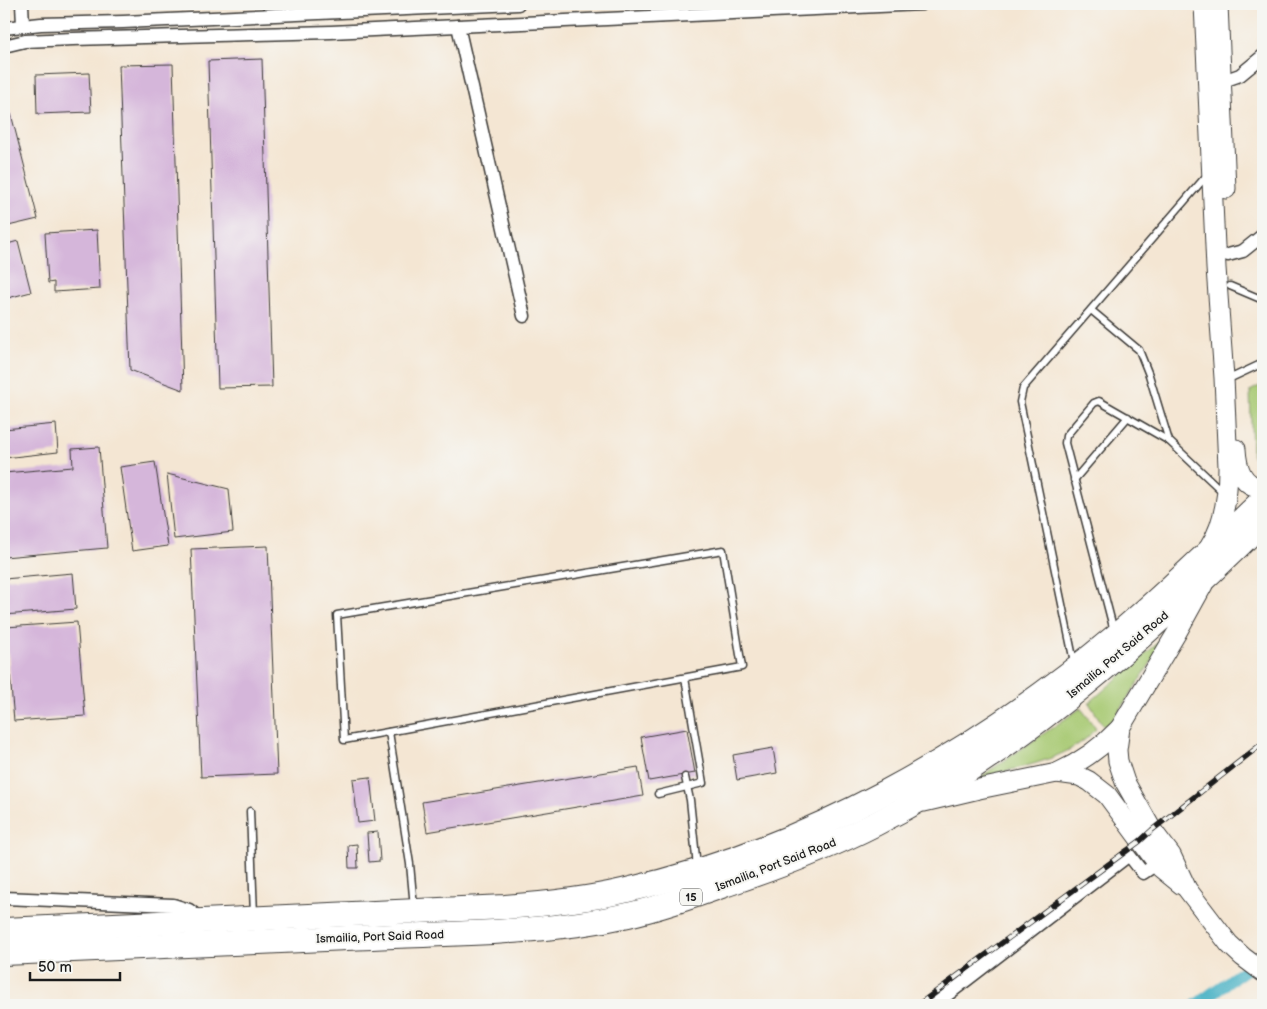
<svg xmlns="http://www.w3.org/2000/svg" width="1267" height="1009" font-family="'Balsamiq Sans',sans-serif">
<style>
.green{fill:#a7c972;stroke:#627247}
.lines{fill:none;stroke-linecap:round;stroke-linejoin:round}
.canal{stroke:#46b1c4;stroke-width:12}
.building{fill:#d5b6da}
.lane-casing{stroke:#3c3a37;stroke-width:9}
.street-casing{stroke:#3c3a37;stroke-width:15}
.secondary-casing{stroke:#3c3a37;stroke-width:21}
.highway-casing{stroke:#3c3a37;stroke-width:26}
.lane{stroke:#fff;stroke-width:6}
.street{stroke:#fff;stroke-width:12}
.secondary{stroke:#fff;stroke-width:19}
.highway{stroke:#fff;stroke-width:24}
.rail-casing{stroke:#1c1c1c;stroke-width:5.5}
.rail{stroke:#f6f6f2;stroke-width:4;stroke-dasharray:11;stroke-linecap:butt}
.labels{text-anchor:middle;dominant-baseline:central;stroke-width:4;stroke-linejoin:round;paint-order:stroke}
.shield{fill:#f6f6f2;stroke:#5d5d5c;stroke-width:1}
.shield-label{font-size:11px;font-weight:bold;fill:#1c1c1c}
.street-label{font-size:12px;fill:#1c1c1c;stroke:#f6f6f2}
</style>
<rect width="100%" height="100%" fill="#f6f6f2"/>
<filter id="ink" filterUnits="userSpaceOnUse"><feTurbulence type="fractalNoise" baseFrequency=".02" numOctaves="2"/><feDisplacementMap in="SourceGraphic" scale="10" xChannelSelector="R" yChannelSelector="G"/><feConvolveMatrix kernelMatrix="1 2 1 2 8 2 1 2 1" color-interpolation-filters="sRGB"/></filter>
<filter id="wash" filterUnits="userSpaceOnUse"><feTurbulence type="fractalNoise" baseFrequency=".0096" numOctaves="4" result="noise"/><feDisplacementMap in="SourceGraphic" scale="20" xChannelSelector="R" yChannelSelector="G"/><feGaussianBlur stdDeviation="1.12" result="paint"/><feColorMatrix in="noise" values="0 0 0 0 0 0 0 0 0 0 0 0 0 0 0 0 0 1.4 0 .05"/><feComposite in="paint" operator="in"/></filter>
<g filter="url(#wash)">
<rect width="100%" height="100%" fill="#f4e6d3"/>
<!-- green -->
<g class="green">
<path d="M1263,384V468L1261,469L1257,466L1252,456L1250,391Z"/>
<path d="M1160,641H1162L1163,644L1113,721L1107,726L1103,725L1089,703Z"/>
<path d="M1081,708L1096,729C1068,761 1018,767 979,778Z"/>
</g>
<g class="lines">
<!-- canal -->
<path class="canal" d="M1196,1005L1263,957"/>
</g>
<g id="blocks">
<!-- building -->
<g class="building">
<path d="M262,59L272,387L218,388L208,61Z"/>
<path d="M173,64L183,390L130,370L119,65Z"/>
<path d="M89,73L91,112L37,114L36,75Z"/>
<path d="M11,114L38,219L4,227V116Z"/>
<path d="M97,230L100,289L54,292V282L48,283L45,233Z"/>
<path d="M18,241L31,292L4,299V245Z"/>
<path d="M56,424L58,452L4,458V429Z"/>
<path d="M99,447L107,548L4,557V473L73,467L72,449Z"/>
<path d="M155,462L168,546L132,551L120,467Z"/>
<path d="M167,474L229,489L233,532L174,539Z"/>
<path d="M268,546L277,774L201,777L191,549Z"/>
<path d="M73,573L76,609L4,615V579Z"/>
<path d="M77,622L85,716L14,721L6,627Z"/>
<path d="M687,729L695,773L649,781L641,737Z"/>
<path d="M773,748L777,773L737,780L733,755Z"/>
<path d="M638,767L643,796L427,832L422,802Z"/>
<path d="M370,777L375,821L358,823L353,779Z"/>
<path d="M378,832L380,861L369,862L367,833Z"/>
<path d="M357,844L358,868H349L348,845Z"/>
</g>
</g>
</g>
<g filter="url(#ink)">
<use href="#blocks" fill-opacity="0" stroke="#3c3a37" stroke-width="1"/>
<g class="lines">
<!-- lane casing -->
<g class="lane-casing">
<g id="lane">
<path d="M1230,286L1263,300"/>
<path d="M1091,310L1139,350L1149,375L1169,441L1224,493"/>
<path d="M1233,377L1263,363"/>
<path d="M1074,480L1128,417"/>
<path d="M723,550L742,667L344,740L337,615Z"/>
<path d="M1114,631L1065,443L1066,436L1094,403L1099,401L1169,441"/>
<path d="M1074,662L1020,402L1023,388L1208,174"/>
<path d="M389,732L410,864L414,907"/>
<path d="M685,777L690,800L697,867"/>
<path d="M658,794L703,783L685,678"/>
<path d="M250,811L254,915"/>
</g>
</g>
<!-- street casing -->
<g class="street-casing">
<g id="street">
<path d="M22,4L23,25"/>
<path d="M458,26L524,316"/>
<path d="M4,28L41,24L123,22L518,4"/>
<path d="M4,46L25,41L73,39L331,32L922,4"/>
<path d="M1223,81L1240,75L1263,56"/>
<path d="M1228,255L1243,251L1263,235"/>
<path d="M4,898L173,905L189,910L202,920"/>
<path d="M934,1005L1129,855L1143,873L1158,863"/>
</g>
</g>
<!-- secondary casing -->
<g class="secondary-casing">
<g id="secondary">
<path d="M1204,4L1216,268L1224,378L1228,467C1228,494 1225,523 1210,546"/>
<path d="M1218,4L1226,189"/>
<path d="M1236,449C1237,467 1242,488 1263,487"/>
<path d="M1203,585L1176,634L1120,728L1117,750L1118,761L1125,782L1152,830L1171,855L1187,889L1229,944L1243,957L1263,972"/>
<path d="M1057,773C1081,762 1101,748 1120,728"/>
<path d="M924,802L979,789L1057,773L1079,776L1089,781L1107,795L1161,868L1182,885"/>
</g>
</g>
<!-- highway casing -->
<g class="highway-casing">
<g id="highway">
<path d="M4,930L505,907C545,904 585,900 623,891C806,850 975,754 1117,635C1168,592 1215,546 1263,500"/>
<path d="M4,953C126,948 249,942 372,937C457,933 544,934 628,915C662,907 694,896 727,884C778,867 828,848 875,824C1023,749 1146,637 1263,522"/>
</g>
</g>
<!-- lane -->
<use href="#lane" class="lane"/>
<!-- street -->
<use href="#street" class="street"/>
<!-- secondary -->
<use href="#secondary" class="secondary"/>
<!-- highway -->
<use href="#highway" class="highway"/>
<!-- rail casing -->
<g class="rail-casing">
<path id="rail" d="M918,1005L1140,841L1152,830L1263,743"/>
</g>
<!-- rail -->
<use href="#rail" class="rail"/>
</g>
</g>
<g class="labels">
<!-- shield labels -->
<rect class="shield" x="680" y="888.5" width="22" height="17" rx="4"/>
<g class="shield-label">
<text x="691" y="897">15</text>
</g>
<!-- street labels -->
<g class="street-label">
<text transform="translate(1118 655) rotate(-40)">Ismailia, Port Said Road</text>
<text transform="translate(776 865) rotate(-21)">Ismailia, Port Said Road</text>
<text transform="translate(380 937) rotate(-2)">Ismailia, Port Said Road</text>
</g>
</g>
<!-- margin -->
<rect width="1267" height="1009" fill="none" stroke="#f6f6f2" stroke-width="20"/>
<!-- scale -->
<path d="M30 972v8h90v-8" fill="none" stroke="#1c1c1c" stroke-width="2.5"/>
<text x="38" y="972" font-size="15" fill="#1c1c1c" stroke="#f6f6f2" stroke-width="4" paint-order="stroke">50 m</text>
</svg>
